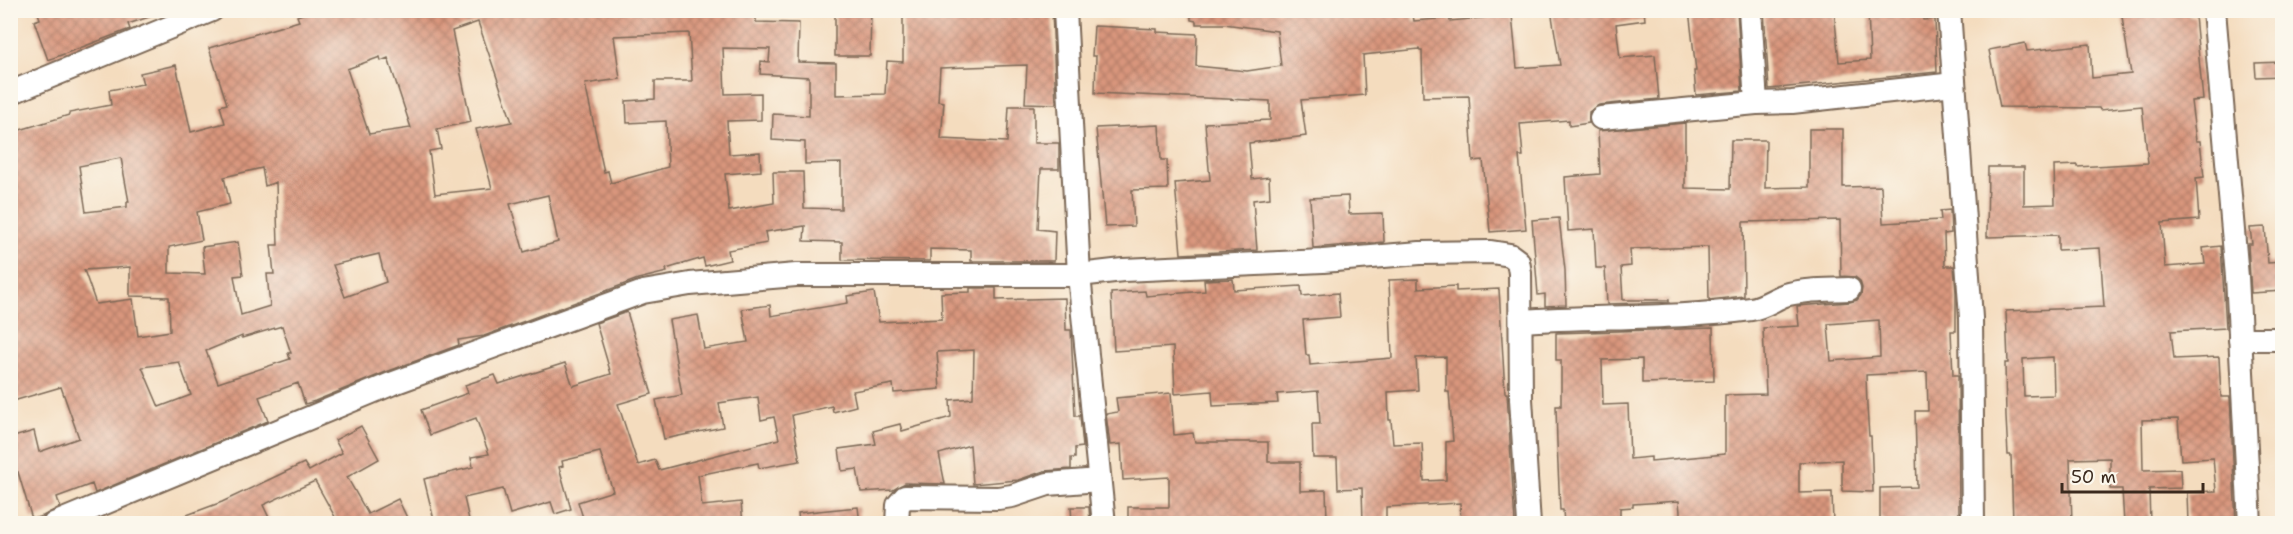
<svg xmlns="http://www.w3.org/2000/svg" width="2293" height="534" font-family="'Shantell Sans',sans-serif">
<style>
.building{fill:url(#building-cross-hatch);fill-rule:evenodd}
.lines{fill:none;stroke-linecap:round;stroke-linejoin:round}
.minor-casing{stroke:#7c6856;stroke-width:26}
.minor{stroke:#fff;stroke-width:22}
</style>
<defs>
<pattern id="building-cross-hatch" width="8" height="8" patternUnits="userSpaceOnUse" patternTransform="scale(1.5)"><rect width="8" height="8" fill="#d9967d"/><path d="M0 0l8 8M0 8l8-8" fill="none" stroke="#b17b66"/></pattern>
</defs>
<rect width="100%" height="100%" fill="#fbf7ec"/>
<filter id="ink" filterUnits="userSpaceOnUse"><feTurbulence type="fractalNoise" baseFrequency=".0167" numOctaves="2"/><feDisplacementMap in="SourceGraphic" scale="12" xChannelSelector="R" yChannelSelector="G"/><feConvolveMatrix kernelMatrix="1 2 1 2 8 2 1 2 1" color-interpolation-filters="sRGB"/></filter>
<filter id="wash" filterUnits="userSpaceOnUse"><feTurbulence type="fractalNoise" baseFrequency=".008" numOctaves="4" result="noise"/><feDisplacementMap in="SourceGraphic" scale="24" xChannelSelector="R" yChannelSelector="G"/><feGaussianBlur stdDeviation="1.35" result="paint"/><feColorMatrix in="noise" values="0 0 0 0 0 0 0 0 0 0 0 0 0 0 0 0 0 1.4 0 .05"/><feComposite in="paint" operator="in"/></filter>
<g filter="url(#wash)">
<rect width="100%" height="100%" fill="#f4dcbe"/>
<g id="blocks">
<!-- building -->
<g class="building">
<path d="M37,10H161V13L128,24L130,29L48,60L34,21L40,19Z"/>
<path d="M313,10H756V22L799,23L798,62L836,63V95L885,94L887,61L903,62V10H1052L1056,104L1025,103L1027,65L940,68L938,101L944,102L941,139L1007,142L1009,106H1034V143H1059V169H1041L1038,229L1055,231L1054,261H971V250L930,249V261L842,260V242L804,241L805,226L765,232L767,243L728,250L730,260L705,266L703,258L666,269L667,272L638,279L484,336L458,340L459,345L386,372L315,401L305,404L298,383L259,397L268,421L95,493L92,484L57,497L60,507L43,516L32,519L18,472L10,474V438L34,431L39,452L79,438L61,387L10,402V133L69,115V113L111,105L109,90L143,84L140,73L176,65L191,132L225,123L220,106L227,104L209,48L299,21L297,16ZM478,22L512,122L476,129L492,188L435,194L429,151L441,149L437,129L471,122L452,31ZM689,33L692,81H655V99L626,101L627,123L666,121L668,167L611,183L608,171L604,172L585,84L620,79L614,36ZM723,48L770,49L769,62L761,61L760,74L809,77V116L773,114L772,140L805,142V164L841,163V209L804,208L803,172H773L774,203L729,211L725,174L761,171L760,152L729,154L727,121L761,120V93L725,94ZM380,57L381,61L388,58L411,128L369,134L347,69ZM121,158L129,202H127V207L86,212L79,166ZM262,168L265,186L276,182L278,245H271L274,274H267L270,306L241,315L234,276L243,275L238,242L202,247L205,274L169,273V247L202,240L197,212L230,204L224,177ZM548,195L558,242L524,252L510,204ZM379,254L386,282L345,297L333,265ZM130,267V296L169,297L170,331L138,336L133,299L96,304L84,270ZM282,326L291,353H288L290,359L218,383L206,351L242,336V338ZM179,362L191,395L159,407L142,367Z"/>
<path d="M835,10H871L870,56H835Z"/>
<path d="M1191,10H1412L1414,21L1449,18L1450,21L1512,15L1517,68L1560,65L1551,10H1644L1645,20L1616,24L1620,58L1655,55L1659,99L1599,105L1589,112V123L1569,126V120L1520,124L1523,156H1519L1526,229L1490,232L1483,160L1473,161L1469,96L1423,97L1422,51H1420L1419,49L1363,55L1365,95L1301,100L1306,136L1249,143L1252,179L1269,177L1270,198L1253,200L1257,250L1181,254L1175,183L1210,180L1205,123L1270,120V101L1095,93L1096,56H1092L1094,26L1157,29V32L1197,34L1196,66L1247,71L1281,66L1277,31L1224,24H1196V21L1191,20Z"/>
<path d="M1689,10H1737L1742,91L1696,95L1694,71H1696Z"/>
<path d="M1764,10H1834L1839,62L1870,60L1868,10H1923V20L1935,19L1937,72L1769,89Z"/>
<path d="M2121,10H2188L2189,17L2195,16L2203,100L2191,101L2196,141H2200L2204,177L2196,178L2199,220L2162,223L2165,267L2205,264L2203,248L2221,246L2226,328L2171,331L2174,359L2219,357L2221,397H2230L2236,524H2188L2187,492L2216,491L2213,458L2181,460L2178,419L2142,420L2143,470L2180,469L2181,488L2149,489L2150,524H2124L2122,489H2110V458L2070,459L2072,524H2013L2011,455H2008L2006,417L2005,363H2008L2006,311L2104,307L2100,248L2058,250V235L1987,237L1988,167H2024V205L2055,204L2054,166L2077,165V167L2148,163L2142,106L2100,110L2099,108L2000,107L1989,50L2025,43L2027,51L2090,44L2092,78L2131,74ZM2053,357L2054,395L2024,396L2023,359Z"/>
<path d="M2283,62V76L2256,77L2255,63Z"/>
<path d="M1685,123V188L1730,189L1731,140H1766L1765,188L1809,187V129H1843V187L1881,186L1883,223L1941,220L1940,211L1950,210L1951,233L1944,234L1945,266H1954L1956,293V331H1951L1953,375H1958L1959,519H1949L1948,524H1884V519H1880V488L1917,487L1915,411H1928L1927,372L1866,375L1867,407L1869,436H1871L1873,492L1842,491V460L1799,462V493L1832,492L1833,524H1681L1679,501L1633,504V507L1620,508V524H1564L1563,510H1560L1557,443L1556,406H1561V360H1556V333L1713,328L1714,381L1642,383V359L1602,360L1603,405L1628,404L1630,459L1651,457V461L1725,454V395L1766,394L1763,328L1799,326L1797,306L1850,302L1857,300L1861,295L1862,288L1860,281L1855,277L1841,276L1840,220L1743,222L1744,296L1709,300L1708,247L1630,249L1631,266L1621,267L1623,300H1669V302L1607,304L1605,268H1596L1594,229L1568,231L1565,177L1600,174L1598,131ZM1879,320L1880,357L1831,361L1828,324Z"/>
<path d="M1159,125L1161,160H1167L1168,189L1132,190L1134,226L1105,227L1096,128Z"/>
<path d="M1348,196L1349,214L1383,213L1384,242L1313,248L1310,198Z"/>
<path d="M1559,218L1565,270L1566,305L1545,306V294L1538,295L1532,220Z"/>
<path d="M2265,227L2268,263L2281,262L2283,291L2251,293L2248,244H2252L2250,228Z"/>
<path d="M1233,279L1234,290L1301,286L1302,296L1338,293L1340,317L1303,320L1306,355H1309L1310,365L1392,358L1389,280L1418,279V288L1456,286V291L1499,289L1505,393H1507L1515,524H1461L1460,503L1386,507V524H1363L1362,488L1338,489L1337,458H1313L1312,424H1320L1318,391L1277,394L1278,403L1213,406L1212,391L1175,394L1173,347L1114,351L1111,293L1145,291L1146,296L1205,291L1204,280ZM1446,357V392H1449L1453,441L1446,442V480L1424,481L1422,443L1393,444L1391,420H1389L1388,392L1418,390L1416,358Z"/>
<path d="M970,288H996V300L1065,298L1066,330H1071L1075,416H1080L1083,447L1075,448V458H1071V469L1044,471L1018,480L973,484L970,445L939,454L945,484L905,483L893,490L861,492L857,469L842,471L839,449L876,444L873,431L900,424L902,431L951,417L950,400L973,398L974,350L937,352L940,389L894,393L893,384L853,391L856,406L833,412L832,406L792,415L800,461L759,468L758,463L698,475L702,506L741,502L743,524H585L578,502L613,491L600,452L562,461L563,466L559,467L571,509L555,514L551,502L510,514L503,489L464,498L470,524H435L424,479L473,467L471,457L489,454L476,418L430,435L421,410L468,393L465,385L495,375L499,384L565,363L573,386L611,374L596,323L627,312L652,394L618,404L638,465L655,460L659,470L779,439L774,417L761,420L758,397L719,403L723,427L664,439L656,400L682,395L669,320L698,315L704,349L748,342L742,309L770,305L771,316L848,303L847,296L874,292L879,322L942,319L941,293L970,292Z"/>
<path d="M1171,393L1174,435L1193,433L1195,442H1268V462H1300V491L1326,490L1327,519L1259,524H1128V507H1169V477L1123,480L1121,444L1110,445L1106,414L1118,412L1116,398Z"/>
<path d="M361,426L379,459L347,477L368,514L398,499L410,524H339L315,481L263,505L272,524H168V522L222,502L304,463L309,471L342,453L335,440Z"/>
<path d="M858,507L860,524H799L798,513Z"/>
<path d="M1071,507H1089L1090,524H1072Z"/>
</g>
</g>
</g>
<g filter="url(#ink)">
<use href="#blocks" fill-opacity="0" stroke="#7c6856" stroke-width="1.5"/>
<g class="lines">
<!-- minor casing -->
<g class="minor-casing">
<g id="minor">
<path d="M1065,10L1079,275L1104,524"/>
<path d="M1750,10L1756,103"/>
<path d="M1949,10L1971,318L1973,524"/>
<path d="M2214,10L2237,277L2250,524"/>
<path d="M10,93L212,10"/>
<path d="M1601,118L1756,103L1792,102L1954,84"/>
<path d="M1522,321C1598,316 1676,319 1751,309C1764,307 1774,299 1785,295C1805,289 1829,290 1849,289"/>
<path d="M2240,339H2282"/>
<path d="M54,524L391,384L643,292L690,284L796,275H1079L1123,270L1323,261L1420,253L1491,252L1510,255L1518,261L1520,273L1521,399L1529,524"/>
<path d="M897,524L898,505L905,497L998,498L1012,496L1048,484L1099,480"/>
</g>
</g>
<!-- minor -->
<use href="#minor" class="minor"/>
</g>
</g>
<!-- margin -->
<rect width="2293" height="534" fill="none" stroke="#fbf7ec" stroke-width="36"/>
<!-- scale -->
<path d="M2062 483v9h141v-9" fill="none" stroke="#3b2a1e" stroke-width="3"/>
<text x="2071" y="483" font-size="18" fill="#3b2a1e" stroke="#fbf7ec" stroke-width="4.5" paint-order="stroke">50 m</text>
</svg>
